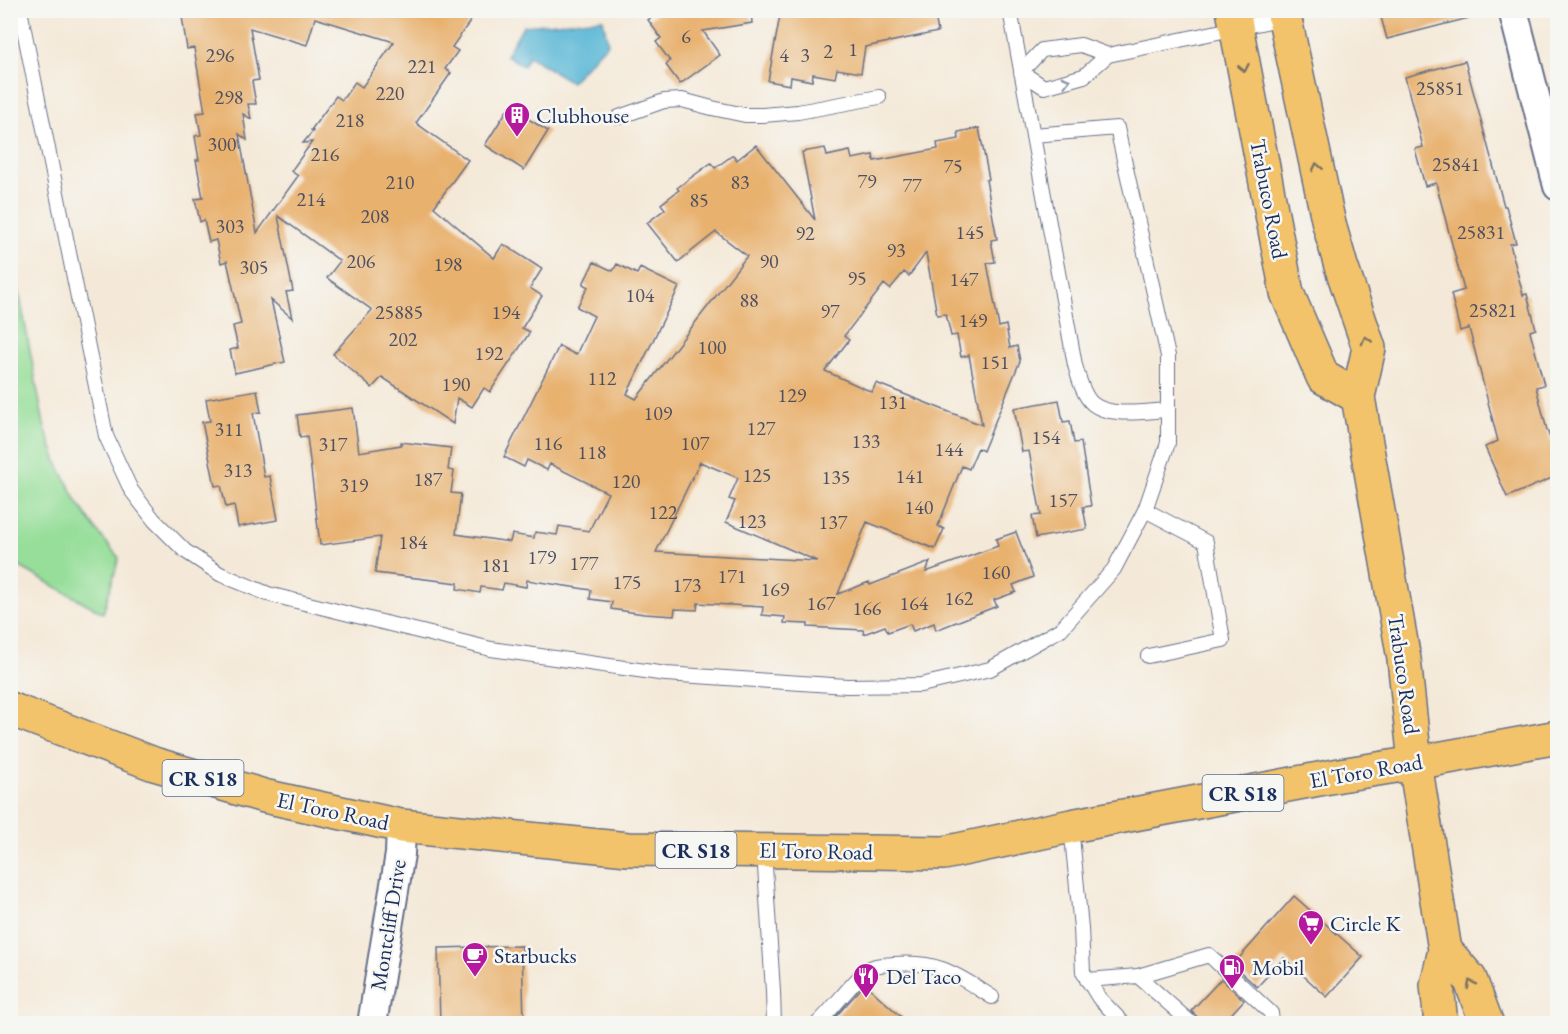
<svg xmlns="http://www.w3.org/2000/svg" width="1568" height="1034" font-family="'EB Garamond',serif">
<style>
.green{fill:#96de99;stroke:#58867c;stroke-width:1.5}
.water{fill:#56b6d5;stroke:#38729a;stroke-width:1.5}
.building{fill:#e8b16e;fill-rule:evenodd}
.lines{fill:none;stroke-linecap:round;stroke-linejoin:round}
.lane-casing{stroke:#677089;stroke-width:16}
.street-casing{stroke:#677089;stroke-width:32}
.primary-casing{stroke:#677089;stroke-width:36}
.lane{stroke:#fff;stroke-width:14}
.street{stroke:#fff;stroke-width:28}
.primary{stroke:#f2c36a;stroke-width:33}
.oneway{stroke:#7c7263}
.oneway2{stroke:#8d97ae}
.labels{text-anchor:middle;dominant-baseline:central;stroke-width:5;stroke-linejoin:round;paint-order:stroke}
.number-label{font-size:20px;fill:#4e5062}
.shield{fill:#f6f6f2;stroke:#5d6b8a;stroke-width:1.5}
.shield-label{font-size:21px;font-weight:bold;fill:#1b2f5e}
.poi-label{font-size:22px;fill:#1b2f5e;stroke:#f6f6f2;text-anchor:start}
.street-label{font-size:22px;fill:#1b2f5e;stroke:#f6f6f2}
</style>
<rect width="100%" height="100%" fill="#f6f6f2"/>
<filter id="ink" filterUnits="userSpaceOnUse"><feTurbulence type="fractalNoise" baseFrequency=".0167" numOctaves="2"/><feDisplacementMap in="SourceGraphic" scale="12" xChannelSelector="R" yChannelSelector="G"/><feConvolveMatrix kernelMatrix="1 2 1 2 8 2 1 2 1" color-interpolation-filters="sRGB"/></filter>
<filter id="wash" filterUnits="userSpaceOnUse"><feTurbulence type="fractalNoise" baseFrequency=".008" numOctaves="4" result="noise"/><feDisplacementMap in="SourceGraphic" scale="24" xChannelSelector="R" yChannelSelector="G"/><feGaussianBlur stdDeviation="1.35" result="paint"/><feColorMatrix in="noise" values="0 0 0 0 0 0 0 0 0 0 0 0 0 0 0 0 0 1.4 0 .05"/><feComposite in="paint" operator="in"/></filter>
<g filter="url(#wash)">
<rect width="100%" height="100%" fill="#f4e9d8"/>
<!-- green -->
<path class="green" d="M10,244L44,425L58,465L78,503L97,531L119,558L103,613L11,562Z"/>
<!-- water -->
<path class="water" d="M603,19L608,43L571,82L529,56L523,66L506,55L523,26Z"/>
<g id="blocks">
<!-- building -->
<g class="building">
<path d="M181,10H478L452,47L458,51L445,69L451,73L416,123L468,160L434,207L494,258L503,244L542,269L530,288L542,296L522,328L530,332L490,392L484,388L472,407L457,398L453,424L382,377L372,388L333,354L372,310L327,278L340,261L278,216L293,291L286,292L292,318L271,300L285,362L235,373L230,350L238,348L233,326L241,324L232,283L227,261L221,263L216,240L209,242L204,220L200,222L195,199L203,198L196,160H199L195,136L201,135L197,113L205,112L194,48L187,49ZM315,18L394,42L362,87L355,82L342,100L336,96L311,130L313,131L303,143L312,142L291,171L298,176L257,233L239,134L247,140L243,114L251,119L248,104H256L252,81L259,80L250,28L307,45Z"/>
<path d="M661,10H751L752,23L703,31L720,55L680,84L666,65L670,61L656,42L661,38L648,20Z"/>
<path d="M781,10H934L938,32L865,47L861,73L837,69L835,78L813,74L812,81L791,77L790,85L768,81Z"/>
<path d="M1379,10H1468L1469,18L1387,39Z"/>
<path d="M1465,61L1504,206H1506L1516,243L1510,244L1523,295L1527,294L1536,329L1530,331L1544,385L1536,387L1547,430L1557,456V476L1507,497L1485,447L1498,441L1469,328L1460,331L1451,294L1464,290L1436,183L1425,186L1415,149L1423,147L1405,77Z"/>
<path d="M509,107L548,131L524,170L485,145Z"/>
<path d="M979,128L989,179L986,180L997,239L991,240L995,262L987,263L999,327L1006,325L1010,348L1017,346L1020,361L983,451L978,448L969,469L962,466L938,526L944,529L935,549L867,522L838,594L869,582L870,585L930,562L926,572L998,546L996,539L1016,532L1033,577L1013,585L1016,592L994,600L997,606L936,630L934,623L913,631L910,624L888,632L885,626L864,634L863,630L808,627V624L784,623L785,617L762,615L763,607L698,603L697,610L675,609L674,616L644,614L611,609L612,602L590,599L591,590L527,580L526,587L504,583L502,590L481,587L480,593L457,589L458,583L375,573L380,537L320,545L307,436L300,437L297,415L353,408L359,452L401,445V442L451,448L448,470L454,471L451,493L461,494L456,534L510,542L512,534L534,538L535,532L557,535L559,526L589,531L608,493L550,464L547,470L527,460L524,467L504,457L559,346L576,355L594,316L577,307L588,287L583,284L594,262L613,271L617,264L637,274L640,268L679,287L627,394L636,399L747,256L716,232L678,262L647,223L665,209L661,204L679,190L677,188L711,163L715,168L733,155L737,160L756,145L815,220L802,152L825,148L827,156L850,151L852,159L873,155L874,161L938,149L937,143L959,139L958,132ZM926,253L937,315L946,314L951,336L957,335L961,357L969,355L982,425L876,383L872,392L825,371L849,340L844,336L884,284L890,289L904,272L909,276ZM700,462L738,478L729,499L735,501L726,522L817,561L656,552Z"/>
<path d="M257,390L261,412L253,413L264,477L270,476L278,520L238,527L234,505L226,507L221,485L215,486L202,422L210,421L206,399Z"/>
<path d="M1059,400L1063,422L1070,421L1074,443L1081,442L1091,506L1083,507L1087,529L1036,538L1032,516L1041,515L1029,451L1022,452L1014,408Z"/>
<path d="M1294,896L1363,957L1327,997L1284,958L1257,987L1233,965Z"/>
<path d="M522,946L524,1023H440L438,948Z"/>
<path d="M1221,979L1244,1000L1223,1023H1201L1198,1018L1191,1011Z"/>
<path d="M865,984L908,1023H830Z"/>
</g>
</g>
</g>
<g filter="url(#ink)">
<use href="#blocks" fill-opacity="0" stroke="#677089" stroke-width="1.5"/>
<g class="lines">
<!-- lane casing -->
<g class="lane-casing">
<g id="lane">
<path d="M20,10L106,436L131,490L154,520L185,551L220,574L268,594L491,649L666,674L847,686L921,685L990,669L1061,629L1114,569L1145,510L1168,443V356L1117,128L1033,135"/>
<path d="M1010,10L1075,365C1078,376 1083,396 1093,404C1110,418 1148,411 1168,410"/>
<path d="M1108,55L1081,45L1042,50L1021,72L1044,87L1084,76L1108,55L1284,18"/>
<path d="M619,117L664,101L682,100L712,108L745,115H763L798,112L879,97"/>
<path d="M1145,510L1206,542L1223,640L1148,656"/>
<path d="M1071,826L1081,928L1083,972L1099,998L1124,1024"/>
<path d="M764,851L773,991L774,1024"/>
<path d="M1138,976L1209,955L1271,1013L1272,1024"/>
<path d="M1087,980L1138,976L1192,1024"/>
<path d="M817,1024C834,1008 847,988 864,973C873,964 882,965 894,964C938,960 957,975 992,997"/>
</g>
</g>
<!-- street casing -->
<g class="street-casing">
<g id="street">
<path d="M1513,10L1558,186"/>
<path d="M372,1024L400,854L401,826"/>
</g>
</g>
<!-- primary casing -->
<g class="primary-casing">
<g id="primary">
<path d="M1233,10L1287,293L1323,377L1358,397"/>
<path d="M1283,10L1329,224L1341,266L1369,348L1358,397L1404,659L1415,763L1445,950L1437,985L1441,1024"/>
<path d="M10,709L154,764L264,796L401,826L628,849L944,853L1071,826L1340,775L1415,763L1558,737"/>
<path d="M1445,950L1470,979L1487,1024"/>
</g>
</g>
<!-- lane -->
<use href="#lane" class="lane"/>
<!-- street -->
<use href="#street" class="street"/>
<!-- primary -->
<use href="#primary" class="primary"/>
</g>
<!-- one-way arrows -->
<defs><path id="oneway-chevron" d="M-2-3.5L2.5 0L-2 3.5" fill="none" stroke-width="1.6" stroke-linecap="round" stroke-linejoin="round" transform="scale(1.5)"/></defs>
<g class="oneway">
<use href="#oneway-chevron" transform="translate(1244 68) rotate(79)"/>
<use href="#oneway-chevron" transform="translate(1317 167) rotate(-102)"/>
<use href="#oneway-chevron" transform="translate(1366 340) rotate(-105)"/>
<use href="#oneway-chevron" transform="translate(1471 984) rotate(-117)"/>
</g>
<use class="oneway2" href="#oneway-chevron" transform="translate(1066 81) rotate(-16)"/>
</g>
<!-- icons -->
<defs>
<g id="building-pin" transform="scale(1.35)"><path d="M0 17L-7.5 6A9.5 9.5 0 1 1 7.5 6Z" fill="#b5179e" stroke="#f6f6f2"/><path d="M-4-6H4V6H1V3H-1V6H-4ZM-2.5-4.3h1.7v1.8h-1.7ZM.8-4.3h1.7v1.8H.8ZM-2.5-1h1.7V.8h-1.7ZM.8-1h1.7V.8H.8Z" fill="#fff"/></g>
<g id="supermarket-pin" transform="scale(1.35)"><path d="M0 17L-7.5 6A9.5 9.5 0 1 1 7.5 6Z" fill="#b5179e" stroke="#f6f6f2"/><path d="M-6-5.5h2.5l.6 2H6L4.5 2H-2.5L-4.4-4H-6ZM-1.5 3.2a1.3 1.3 0 1 0 .1 0ZM3 3.2a1.3 1.3 0 1 0 .1 0Z" fill="#fff"/></g>
<g id="cafe-pin" transform="scale(1.35)"><path d="M0 17L-7.5 6A9.5 9.5 0 1 1 7.5 6Z" fill="#b5179e" stroke="#f6f6f2"/><path d="M-5.5-4.5H6V0H3Q3 3.5 0 3.5H-2.5Q-5.5 3.5-5.5 0ZM3-3.2v2h1.7v-2ZM-6 4.5H4V6H-6Z" fill="#fff"/></g>
<g id="fuel-pin" transform="scale(1.35)"><path d="M0 17L-7.5 6A9.5 9.5 0 1 1 7.5 6Z" fill="#b5179e" stroke="#f6f6f2"/><path d="M-5.5-6h7V0h2V4h1.3V-2.5L3-4.5l.8-.8L6-3V5H2.5V1h-1V6h-7ZM-4.2-4.7v3.2H.2V-4.7Z" fill="#fff"/></g>
<g id="restaurant-pin" transform="scale(1.35)"><path d="M0 17L-7.5 6A9.5 9.5 0 1 1 7.5 6Z" fill="#b5179e" stroke="#f6f6f2"/><path d="M-5-6h1v4h1v-4h1v4h1v-4h1v5L-1.5 .5V6h-2V.5L-5-1ZM5-6V6H3V1.5H1.5Q1.5-4 5-6Z" fill="#fff"/></g>
</defs>
<g fill-rule="evenodd">
<use href="#building-pin" x="517" y="115"/>
<use href="#supermarket-pin" x="1311" y="923"/>
<use href="#cafe-pin" x="475" y="955"/>
<use href="#fuel-pin" x="1232" y="967"/>
<use href="#restaurant-pin" x="866" y="976"/>
</g>
<g class="labels">
<!-- number labels -->
<g class="number-label">
<text x="686" y="36">6</text>
<text x="853" y="49">1</text>
<text x="828" y="51">2</text>
<text x="220" y="55">296</text>
<text x="784" y="55">4</text>
<text x="805" y="55">3</text>
<text x="422" y="66">221</text>
<text x="1440" y="88">25851</text>
<text x="390" y="93">220</text>
<text x="229" y="97">298</text>
<text x="350" y="120">218</text>
<text x="222" y="144">300</text>
<text x="325" y="154">216</text>
<text x="1456" y="164">25841</text>
<text x="953" y="166">75</text>
<text x="867" y="181">79</text>
<text x="400" y="182">210</text>
<text x="740" y="182">83</text>
<text x="912" y="185">77</text>
<text x="311" y="199">214</text>
<text x="699" y="200">85</text>
<text x="375" y="216">208</text>
<text x="230" y="226">303</text>
<text x="970" y="232">145</text>
<text x="1481" y="232">25831</text>
<text x="805" y="233">92</text>
<text x="896" y="250">93</text>
<text x="361" y="261">206</text>
<text x="769" y="261">90</text>
<text x="448" y="264">198</text>
<text x="254" y="267">305</text>
<text x="857" y="278">95</text>
<text x="964" y="279">147</text>
<text x="640" y="295">104</text>
<text x="749" y="300">88</text>
<text x="1493" y="310">25821</text>
<text x="830" y="311">97</text>
<text x="399" y="312">25885</text>
<text x="506" y="312">194</text>
<text x="973" y="320">149</text>
<text x="403" y="339">202</text>
<text x="712" y="347">100</text>
<text x="489" y="353">192</text>
<text x="995" y="362">151</text>
<text x="602" y="378">112</text>
<text x="456" y="384">190</text>
<text x="792" y="395">129</text>
<text x="893" y="402">131</text>
<text x="658" y="413">109</text>
<text x="761" y="428">127</text>
<text x="229" y="429">311</text>
<text x="1046" y="437">154</text>
<text x="866" y="441">133</text>
<text x="548" y="443">116</text>
<text x="695" y="443">107</text>
<text x="333" y="444">317</text>
<text x="949" y="449">144</text>
<text x="592" y="452">118</text>
<text x="238" y="470">313</text>
<text x="757" y="475">125</text>
<text x="910" y="476">141</text>
<text x="836" y="477">135</text>
<text x="428" y="479">187</text>
<text x="626" y="481">120</text>
<text x="354" y="485">319</text>
<text x="1063" y="500">157</text>
<text x="919" y="507">140</text>
<text x="663" y="512">122</text>
<text x="752" y="521">123</text>
<text x="833" y="522">137</text>
<text x="413" y="542">184</text>
<text x="542" y="557">179</text>
<text x="584" y="563">177</text>
<text x="496" y="565">181</text>
<text x="996" y="572">160</text>
<text x="732" y="576">171</text>
<text x="627" y="582">175</text>
<text x="687" y="585">173</text>
<text x="775" y="589">169</text>
<text x="959" y="598">162</text>
<text x="821" y="603">167</text>
<text x="914" y="603">164</text>
<text x="867" y="608">166</text>
</g>
<!-- shield labels -->
<g class="shield">
<rect x="162.5" y="760" width="81" height="36" rx="4.5"/>
<rect x="1202.5" y="775" width="81" height="36" rx="4.5"/>
<rect x="655.5" y="832" width="81" height="36" rx="4.5"/>
</g>
<g class="shield-label">
<text x="203" y="778">CR S18</text>
<text x="1243" y="793">CR S18</text>
<text x="696" y="850">CR S18</text>
</g>
<!-- poi labels -->
<g class="poi-label">
<text x="536" y="115">Clubhouse</text>
<text x="1330" y="923">Circle K</text>
<text x="494" y="955">Starbucks</text>
<text x="1252" y="967">Mobil</text>
<text x="886" y="976">Del Taco</text>
</g>
<!-- street labels -->
<g class="street-label">
<text transform="translate(1269 199) rotate(79)">Trabuco Road</text>
<text transform="translate(1404 674) rotate(82)">Trabuco Road</text>
<text transform="translate(1366 771) rotate(-10)">El Toro Road</text>
<text transform="translate(333 811) rotate(12)">El Toro Road</text>
<text transform="translate(816 851) rotate(1)">El Toro Road</text>
<text transform="translate(388 925) rotate(-81)">Montcliff Drive</text>
</g>
</g>
<!-- margin -->
<rect width="1568" height="1034" fill="none" stroke="#f6f6f2" stroke-width="36"/>
</svg>
